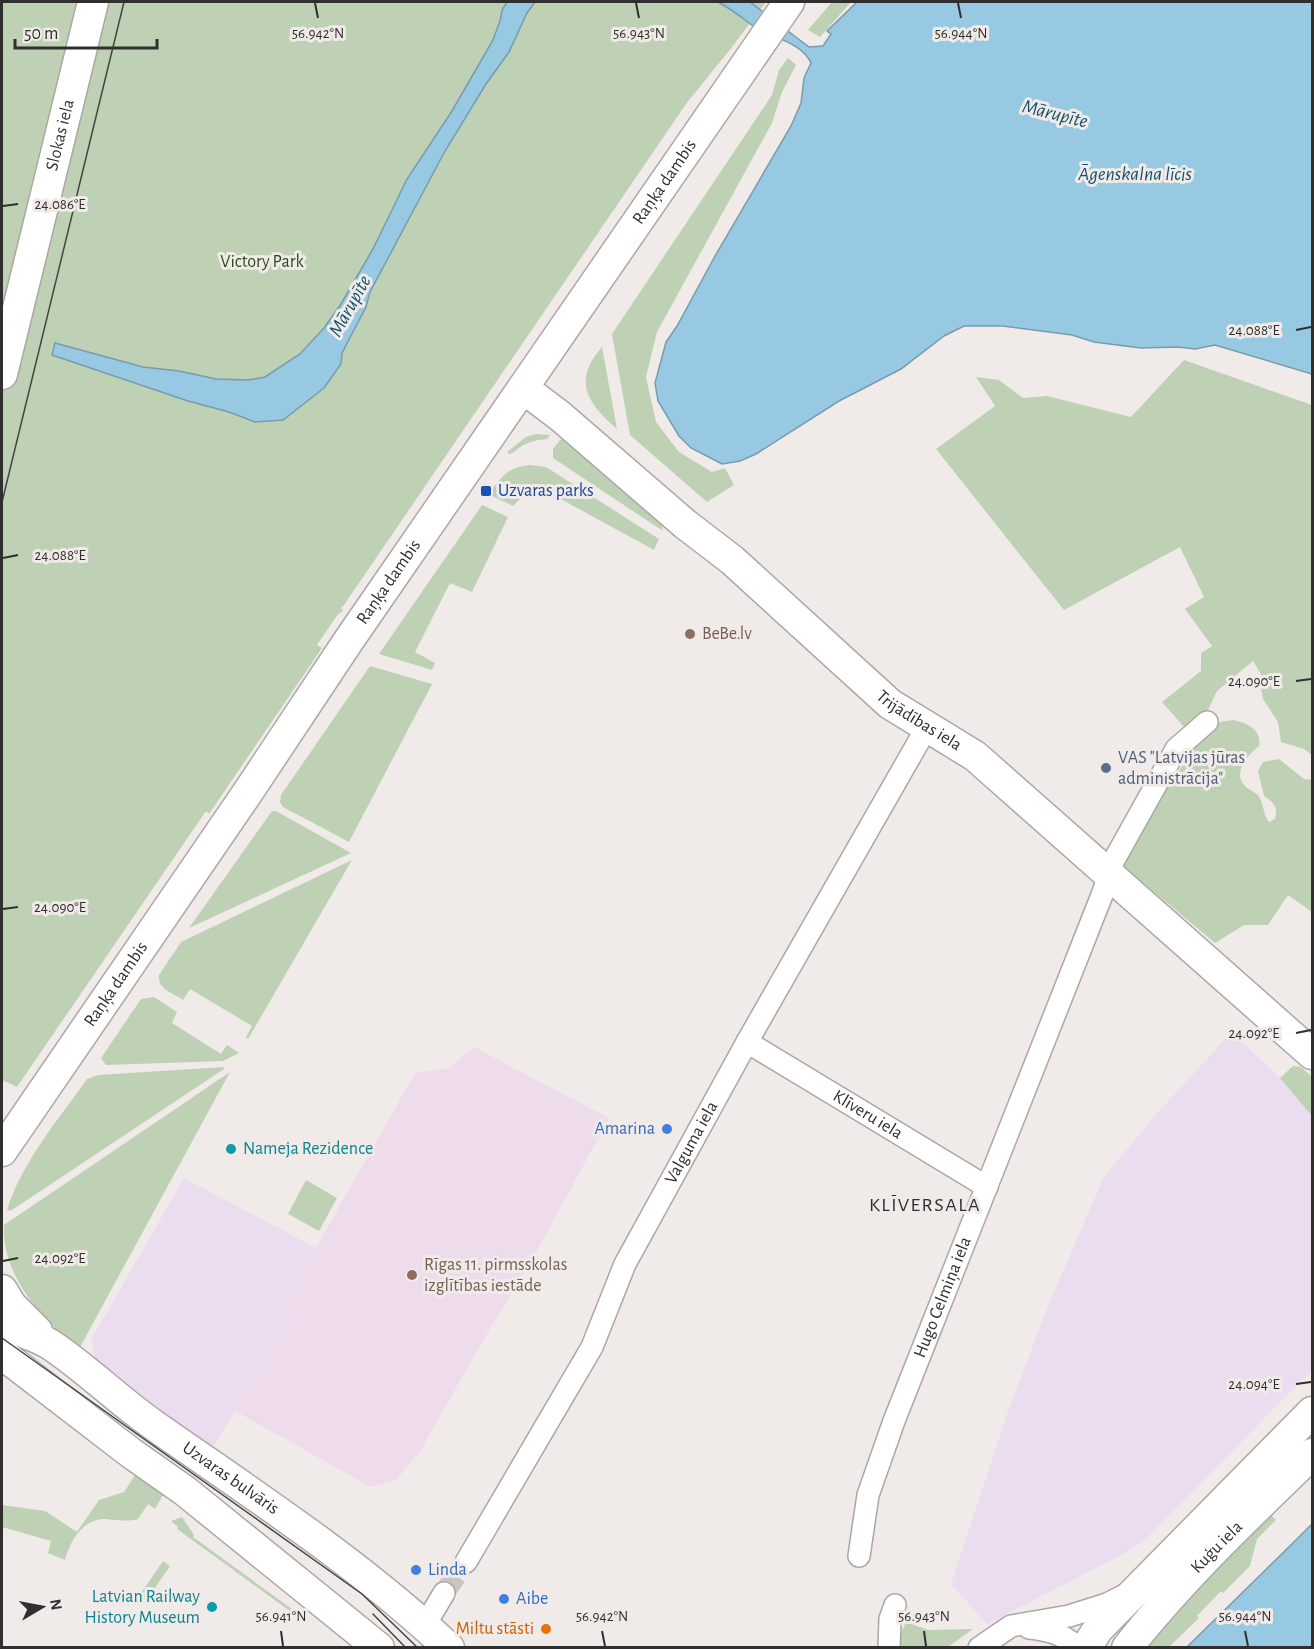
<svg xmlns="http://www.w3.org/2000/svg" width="1314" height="1649" font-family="'Alegreya Sans',sans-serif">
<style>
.commercial{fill:#ecdcef}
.education{fill:#eedced}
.green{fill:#bed1b5}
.water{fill:#98c9e3;stroke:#799bad;stroke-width:1.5}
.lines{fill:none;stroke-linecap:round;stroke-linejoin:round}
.minor-tunnel{stroke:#cac5c3;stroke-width:21;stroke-dasharray:21 10;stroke-linecap:butt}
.minor-casing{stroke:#aca7a4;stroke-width:24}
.secondary-casing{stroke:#aca7a4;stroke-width:33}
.minor{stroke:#fff;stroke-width:21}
.secondary{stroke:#fff;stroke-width:30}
.tram{stroke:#464443;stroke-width:1.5}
.ticks{fill:none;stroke:#312f2e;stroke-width:2}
.transit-dot{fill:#1a4fb4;stroke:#f0ebe8;stroke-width:2}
.education-dot{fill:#8d6e63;stroke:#f0ebe8;stroke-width:2}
.service-dot{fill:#5c6f8a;stroke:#f0ebe8;stroke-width:2}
.shop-dot{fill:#3f7fe0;stroke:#f0ebe8;stroke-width:2}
.culture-dot{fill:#0f9aa8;stroke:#f0ebe8;stroke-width:2}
.food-dot{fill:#e8710a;stroke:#f0ebe8;stroke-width:2}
.labels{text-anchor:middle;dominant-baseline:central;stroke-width:6;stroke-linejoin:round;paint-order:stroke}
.street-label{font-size:18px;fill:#312f2e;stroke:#f0ebe8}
.park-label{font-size:18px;fill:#2a4d16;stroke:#f0ebe8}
.transit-label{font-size:18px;fill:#164399;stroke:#f0ebe8;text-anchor:start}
.education-label{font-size:18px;fill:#785e54;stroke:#f0ebe8;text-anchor:start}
.service-label{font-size:18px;fill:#4e5e75;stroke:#f0ebe8;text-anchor:start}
.shop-label{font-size:18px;fill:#366cbe;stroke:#f0ebe8;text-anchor:start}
.culture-label{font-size:18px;fill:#0d838f;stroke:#f0ebe8;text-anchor:start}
.food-label{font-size:18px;fill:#c56008;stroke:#f0ebe8;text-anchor:end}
.water-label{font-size:20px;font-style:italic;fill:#13506b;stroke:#f0ebe8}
.neighbourhood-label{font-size:20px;letter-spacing:1.5px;fill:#312f2e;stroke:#f0ebe8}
.ticks-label{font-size:15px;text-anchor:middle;fill:#312f2e;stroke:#f0ebe8;stroke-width:6;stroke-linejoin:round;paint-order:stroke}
</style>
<rect width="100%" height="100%" fill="#f0ebe8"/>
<!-- commercial -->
<g class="commercial">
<path d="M1232,1032L1288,1086L1312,1081V1370L1143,1542L1110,1561L987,1624L951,1584L1008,1411L1050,1301L1104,1177L1159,1111Z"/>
<path d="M184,1178L316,1248L288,1302L299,1311L212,1448L96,1368L92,1338Z"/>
</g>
<!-- education -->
<path class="education" d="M474,1047L609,1118L538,1249L478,1349L421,1450L396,1480L371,1487L235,1411L299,1311L288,1303L289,1301L316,1248L415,1073L449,1068Z"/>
<!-- green -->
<g class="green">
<path d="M2,2H766L732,47L686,104L344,605L341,608L343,611L338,614L317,645L322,648L209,814L206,811L17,1087L2,1080Z"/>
<path d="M832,2H851L820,37L808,30Z"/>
<path d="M788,58L796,65L782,92L772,123L657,332L646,377L656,422L679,452L712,472L725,468L734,485L707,502L630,435L612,334L772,95L779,70Z"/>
<path d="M602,347L617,429C587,403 572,381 602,347Z"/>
<path d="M1184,360L1312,405V755L1304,749L1281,742L1278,722L1263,699L1261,688L1263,678L1253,661L1217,691L1206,714L1185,728L1162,702L1201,671V653L1212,646L1185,609L1204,597L1180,547L1064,610L936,449L995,406L976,377L999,380L1023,398L1047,396L1131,417Z"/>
<path d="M536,434L550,435L547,439C539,440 530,441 522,446C516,449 515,453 509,454L507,452L526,437Z"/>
<path d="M561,439L651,512L661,523L663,531L553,458V449Z"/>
<path d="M530,465L546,467L659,539L654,550L548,492L531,488L513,506L488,494C503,476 506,468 530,465Z"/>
<path d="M482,505L508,517L472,592L450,583L415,652L435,663L432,670L379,654Z"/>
<path d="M370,666L432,684L349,842L283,807L280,802L281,795Z"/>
<path d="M1233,720C1247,723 1262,729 1259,746C1248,755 1231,773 1246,787C1249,790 1255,792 1258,795C1264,803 1263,815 1269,822L1275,819C1278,806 1274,803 1264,796L1258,771L1263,762L1279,759L1304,779L1312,780V912L1288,895L1268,925H1244L1215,943L1123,866C1149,816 1179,767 1213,723Z"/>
<path d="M272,811H276L351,853L189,928Z"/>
<path d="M352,860L248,1039L246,1037L252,1026L190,989L183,1000C173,993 157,989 159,975L181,942Z"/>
<path d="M154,997L177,1012L172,1023L221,1054L227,1045L239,1053L223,1061L106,1065L101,1058L141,999Z"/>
<path d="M1293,1066L1301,1067L1312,1077V1116L1280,1078Z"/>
<path d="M224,1067V1069L18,1206L10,1211L7,1210C22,1162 58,1120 87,1079L98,1075Z"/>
<path d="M230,1072L80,1347L75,1348C40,1314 2,1277 4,1225Z"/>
<path d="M306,1180L337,1198L319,1231L288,1214Z"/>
<path d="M137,1472L162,1490L163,1495L155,1509L148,1504L138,1519C127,1522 117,1520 105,1519C82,1519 70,1541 65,1560L48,1553L51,1541L2,1527V1505L45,1511L77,1532L99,1500L124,1492Z"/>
<path d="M1267,1511L1276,1520L1257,1539L1250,1566L1223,1593L1221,1591L1197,1616L1199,1618L1169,1647L1143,1648Z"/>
<path d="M182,1517L194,1535L193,1537L307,1620L305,1622L177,1529L178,1527L171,1521Z"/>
<path d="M163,1561L170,1566L146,1601L139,1596Z"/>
<path d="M906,1622L928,1630L973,1629L948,1647L898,1648L900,1635Z"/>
</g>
<!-- water -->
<g class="water">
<path d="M507,2H535L527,13L509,52L486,84L445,151L370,292L366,307L342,353L341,364L324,388L283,420L255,422L229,412L188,401L52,355L55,343L143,367L179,371L216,379L248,380L265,377L300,354L324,328L341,304L373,249L407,179L452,111L493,40L500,21L502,10Z"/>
<path d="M718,2H750L809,47L823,46L831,34L827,31L857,2H1312V374L1215,345L1195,349L1178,347L1141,348L1094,342L1072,335L1003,326H964L944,336L901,369L839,401L756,454L740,461L722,464L691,448L679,436L658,401L655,383L666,342L677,326L715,256L791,126L801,103L804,78L811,63C800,40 768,38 749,23C739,15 729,8 718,2Z"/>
<path d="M1312,1524V1647H1187L1300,1536Z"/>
</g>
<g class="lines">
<!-- minor-tunnel -->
<path class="minor-tunnel" d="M444,1593L466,1562"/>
<!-- minor casing -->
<g class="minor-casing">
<g id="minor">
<path id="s1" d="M747,1042L987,1187"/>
<path id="s2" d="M859,1556L868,1495L894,1421L1102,895L1114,860L1176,749L1207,722"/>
<path id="s3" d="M466,1562L592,1347L625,1264L747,1042L927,727"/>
<path d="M425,1625L444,1593"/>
<path d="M1029,1628C1049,1630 1063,1634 1079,1648"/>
<path d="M889,1648L890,1619L895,1605"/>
<path d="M979,1648L1011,1626L1069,1616L1107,1604L1123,1596"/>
</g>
</g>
<!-- secondary casing -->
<g class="secondary-casing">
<g id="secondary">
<path id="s4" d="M2,374L93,2"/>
<path id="s5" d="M523,388L560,416L685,524L732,560L890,704L975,756L1312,1054"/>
<path id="s6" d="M2,1151L248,792L349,640L789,2"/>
<path d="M2,1290L11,1305L37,1331"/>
<path id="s7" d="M2,1322C17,1332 36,1335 51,1345C87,1369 119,1401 155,1426C255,1496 360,1564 449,1648"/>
<path d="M2,1354L131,1453L185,1491L379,1648"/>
<path d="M1086,1648L1098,1629L1312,1412"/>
<path id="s8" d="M1127,1648C1183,1577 1248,1516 1312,1454"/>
</g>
</g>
<!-- minor -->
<use href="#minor" class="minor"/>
<!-- secondary -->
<use href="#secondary" class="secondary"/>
<!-- tram -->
<g class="tram">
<path d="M2,502L124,2"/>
<path d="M2,1338L362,1594L418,1648"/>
<path d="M373,1614L406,1648"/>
</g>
</g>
<!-- ticks -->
<path class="ticks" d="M315,3L318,18M636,3L639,18M958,3L961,18M3,206L18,204M1296,330L1311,327M3,558L18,555M1296,681L1311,679M3,909L18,907M1296,1033L1311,1030M3,1261L18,1258M1296,1384L1311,1382M281,1631L283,1646M602,1631L605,1646M924,1631L926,1646M1245,1631L1248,1646"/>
<!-- markers -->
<rect class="transit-dot" x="480" y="485" width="12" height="12" rx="3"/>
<g class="education-dot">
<circle cx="690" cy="634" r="6"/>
<circle cx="412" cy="1275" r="6"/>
</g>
<circle class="service-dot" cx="1106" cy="768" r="6"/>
<g class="shop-dot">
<circle cx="667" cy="1129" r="6"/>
<circle cx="416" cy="1570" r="6"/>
<circle cx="504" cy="1599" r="6"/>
</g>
<g class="culture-dot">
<circle cx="231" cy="1149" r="6"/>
<circle cx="212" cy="1607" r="6"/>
</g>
<circle class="food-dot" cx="546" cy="1629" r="6"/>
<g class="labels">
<!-- street labels -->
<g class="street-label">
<text stroke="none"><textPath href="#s4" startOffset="246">Slokas iela</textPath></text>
<text stroke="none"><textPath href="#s6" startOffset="1174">Raņķa dambis</textPath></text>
<text stroke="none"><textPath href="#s6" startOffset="688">Raņķa dambis</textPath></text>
<text stroke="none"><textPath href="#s5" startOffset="518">Trijādības iela</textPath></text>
<text stroke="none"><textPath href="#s6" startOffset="202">Raņķa dambis</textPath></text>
<text stroke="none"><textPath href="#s1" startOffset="141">Klīveru iela</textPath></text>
<text stroke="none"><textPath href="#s3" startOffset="477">Valguma iela</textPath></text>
<text stroke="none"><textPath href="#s2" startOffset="273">Hugo Celmiņa iela</textPath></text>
<text stroke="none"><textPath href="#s7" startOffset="278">Uzvaras bulvāris</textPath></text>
<text stroke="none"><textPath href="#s8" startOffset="135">Kuģu iela</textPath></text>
</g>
<!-- park labels -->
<g class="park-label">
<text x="262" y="262">Victory Park</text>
</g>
<!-- transit labels -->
<g class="transit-label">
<text x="498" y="491">Uzvaras parks</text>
</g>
<!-- education labels -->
<g class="education-label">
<text x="702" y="634">BeBe.lv</text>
<text x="424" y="1265">Rīgas 11. pirmsskolas<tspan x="424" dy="21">izglītības iestāde</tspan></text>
</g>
<!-- service labels -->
<g class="service-label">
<text x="1118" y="758">VAS "Latvijas jūras<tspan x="1118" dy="21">administrācija"</tspan></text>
</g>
<!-- shop labels -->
<g class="shop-label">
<text x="655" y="1129" text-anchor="end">Amarina</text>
<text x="428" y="1570">Linda</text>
<text x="516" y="1599">Aibe</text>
</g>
<!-- culture labels -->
<g class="culture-label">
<text x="243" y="1149">Nameja Rezidence</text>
<text x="200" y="1597" text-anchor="end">Latvian Railway<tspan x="200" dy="21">History Museum</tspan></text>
</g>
<!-- food labels -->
<g class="food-label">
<text x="534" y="1629">Miltu stāsti</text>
</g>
<!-- water labels -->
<g class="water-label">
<text transform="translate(1055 114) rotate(14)">Mārupīte</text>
<text x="1135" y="174">Āgenskalna līcis</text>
<text transform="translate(350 306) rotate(-61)">Mārupīte</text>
</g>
<!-- neighbourhood labels -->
<g class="neighbourhood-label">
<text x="925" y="1205">KLĪVERSALA</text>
</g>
</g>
<g class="ticks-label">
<text x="318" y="38">56.942°N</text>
<text x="639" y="38">56.943°N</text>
<text x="961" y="38">56.944°N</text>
<text x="60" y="209">24.086°E</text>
<text x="1254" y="335">24.088°E</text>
<text x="60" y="560">24.088°E</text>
<text x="1254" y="686">24.090°E</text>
<text x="60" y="912">24.090°E</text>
<text x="1254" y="1038">24.092°E</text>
<text x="60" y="1263">24.092°E</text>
<text x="1254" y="1389">24.094°E</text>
<text x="281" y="1621">56.941°N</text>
<text x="602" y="1621">56.942°N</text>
<text x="924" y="1621">56.943°N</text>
<text x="1245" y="1621">56.944°N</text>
</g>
<!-- border -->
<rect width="1314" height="1649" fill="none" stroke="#312f2e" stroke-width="6"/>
<!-- north arrow -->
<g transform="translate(42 1607) rotate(80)" stroke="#f0ebe8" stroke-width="4.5" paint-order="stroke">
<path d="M0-4.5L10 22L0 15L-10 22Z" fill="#312f2e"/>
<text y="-9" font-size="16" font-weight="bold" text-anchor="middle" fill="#312f2e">N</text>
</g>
<!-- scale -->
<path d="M15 39v9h142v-9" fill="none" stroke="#312f2e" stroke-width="3"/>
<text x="24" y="39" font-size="18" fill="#312f2e" stroke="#f0ebe8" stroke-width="4.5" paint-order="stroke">50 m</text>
</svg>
